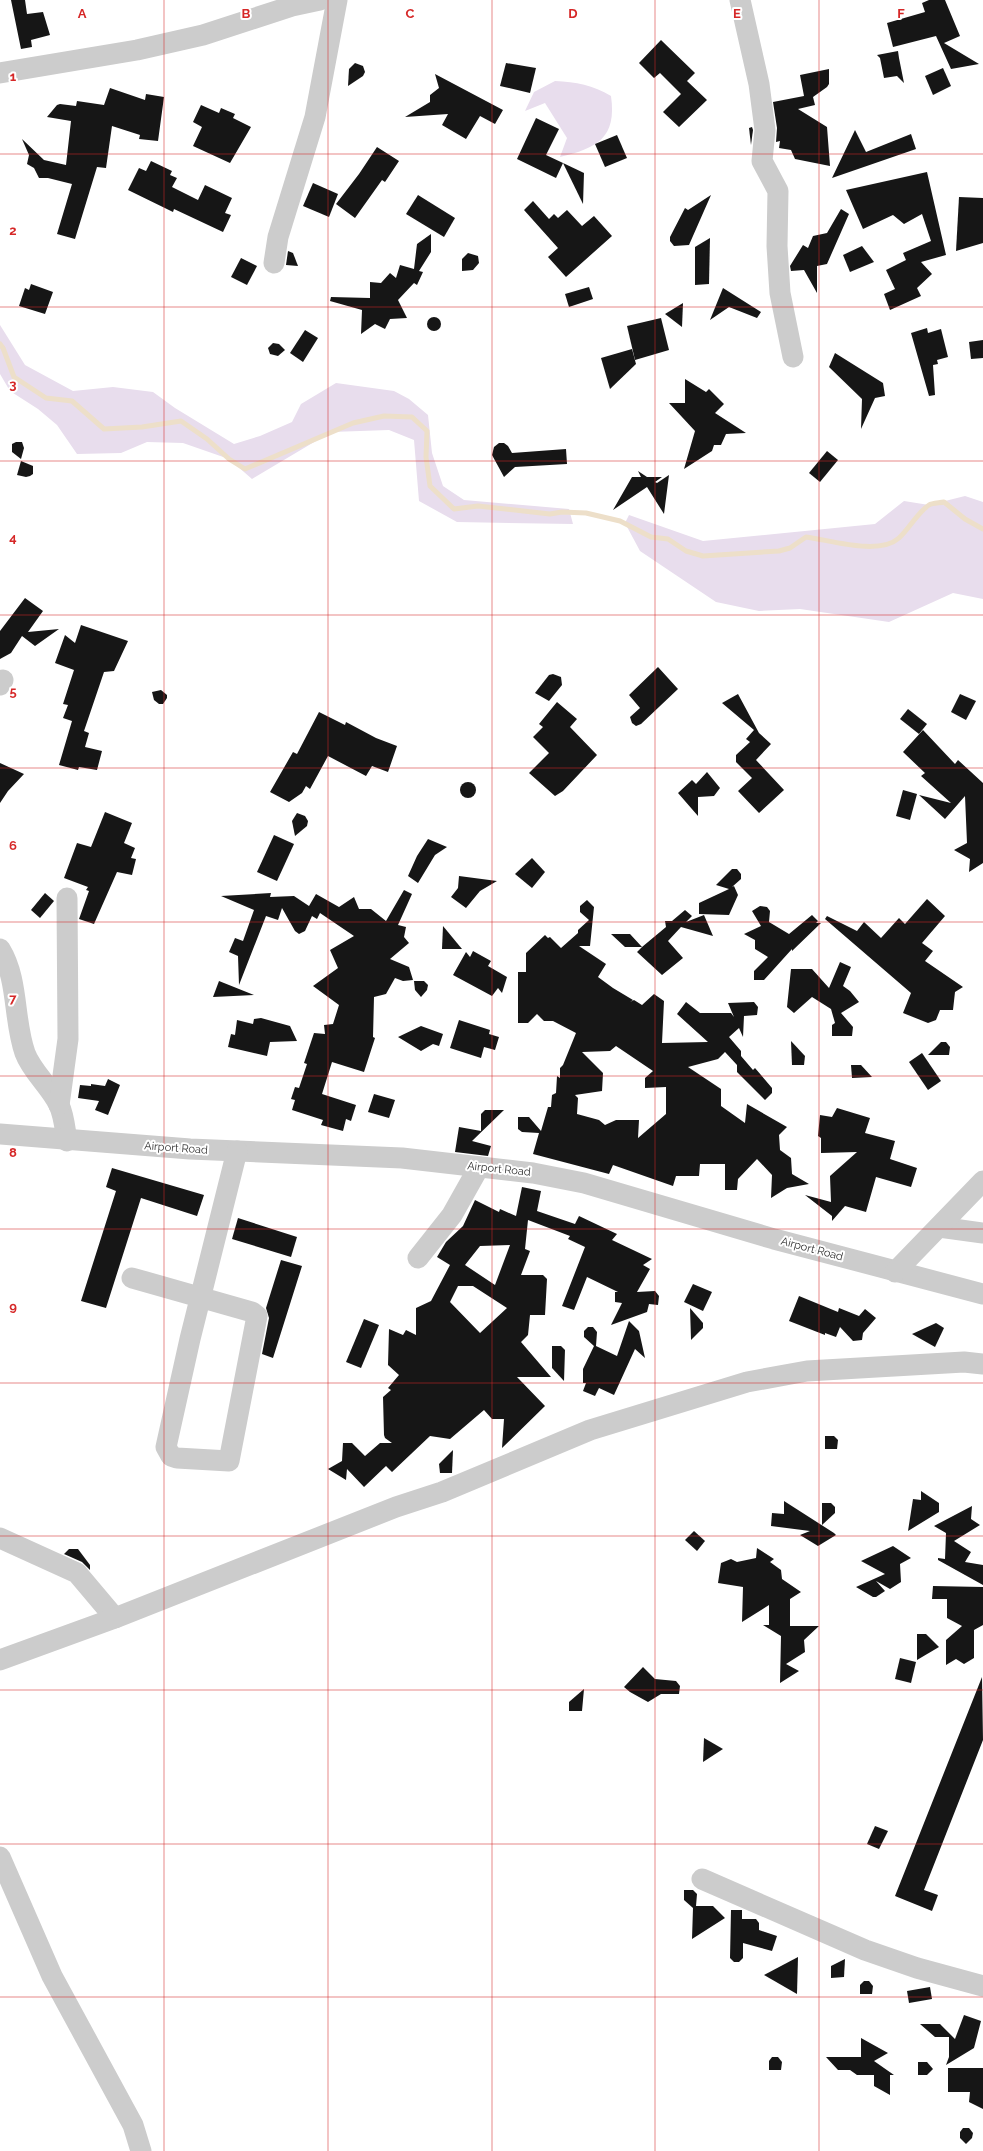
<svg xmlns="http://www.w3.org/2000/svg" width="983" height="2151" font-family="Raleway,sans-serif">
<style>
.green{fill:#e8dded}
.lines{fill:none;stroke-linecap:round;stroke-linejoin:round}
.stream{stroke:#eddfc9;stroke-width:5}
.building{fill:#161616;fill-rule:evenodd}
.minor{stroke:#ccc;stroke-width:21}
.grid{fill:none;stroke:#d62828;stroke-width:1;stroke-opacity:0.55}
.labels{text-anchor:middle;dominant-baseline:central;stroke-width:4;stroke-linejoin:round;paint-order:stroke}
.street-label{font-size:11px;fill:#2f2f2f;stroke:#fff}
.grid-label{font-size:13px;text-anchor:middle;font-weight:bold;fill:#d62828;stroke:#fff;stroke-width:4;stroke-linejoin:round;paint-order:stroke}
</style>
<rect width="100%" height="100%" fill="#fff"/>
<!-- green -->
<g class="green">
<path d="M555,81C576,82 593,85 611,96C617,138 597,148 560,157L567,138L545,103L525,111L534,92Z"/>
<path d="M0,325L25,365L73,391L113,387L153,392L175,408L234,444L260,436L292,422L301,404L336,383L394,391L409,399L428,415L432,453L443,486L464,500L569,509L573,524L457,522L419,501L414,440L389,430L331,432L252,479L229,459L183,443L147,442L121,453L77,454L57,425L38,409L10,391L0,374Z"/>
<path d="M965,496L983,502V599L953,593L889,622L800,609L759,611L716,602L640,551L625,523L629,515L703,541L875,524L904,501L929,505Z"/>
</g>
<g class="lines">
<!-- stream -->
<path class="stream" d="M0,344L3,348L14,377L46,398L72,401L104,429L142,427L181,421L207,439L229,459L245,469L353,423L384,416L412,417L427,431L426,457L430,486L454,509L478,506L550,514L562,512L586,513L620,521L651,537L668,539L686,551L703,556L779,551L790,548L806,537C830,540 879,556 899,538C909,529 918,512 929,505C932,503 939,503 944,502L965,519L983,529"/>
</g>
<!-- building -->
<g class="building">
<path d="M11,0H25L27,14L43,12L50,35L31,40L32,47L21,49Z"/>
<path d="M929,0H945L960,36L944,43L979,64L951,69L936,36L893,47L887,23L925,12L922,3Z"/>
<path d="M661,40L695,73L687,81L707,100L679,127L663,112L681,94L660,73L654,78L639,63Z"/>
<path d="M898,51L899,58L904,83L897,76L884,78L880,58L877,55Z"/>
<path d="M355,63L363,66L365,72L363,76L348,86L349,69Z"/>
<path d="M506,63L536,68L530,93L500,86Z"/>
<path d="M943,68L951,86L933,95L925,76Z"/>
<path d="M829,69V84L827,87L813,97L815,105L798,109L827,127L830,166L795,159L791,150L779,148L780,141L776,142L777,128L773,102L804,96L800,75Z"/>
<path d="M435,74L503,110L495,124L480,116L466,139L442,125L448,114L405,117L430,102V95L439,88Z"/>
<path d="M110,88L145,100L146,94L164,97L158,141L139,139L140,135L112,126L106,168L97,167L75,239L57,234L72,184L48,178H39L34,168L27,164L29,155L22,139L44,160L66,165L71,121L47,117L57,105L60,104L76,106L77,101L104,105Z"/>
<path d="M201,105L219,113L221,108L235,114L233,118L251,127L230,163L193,146L202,127L193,122Z"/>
<path d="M536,118L559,129L546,155L563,163L556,178L517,159Z"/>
<path d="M752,127L753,130L751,145L749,128Z"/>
<path d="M855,130L866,152L911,134L916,149L832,178Z"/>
<path d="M617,135L627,158L605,167L595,144Z"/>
<path d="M377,147L399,161L385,182L382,180L355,218L336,204L359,174Z"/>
<path d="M151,161L172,171L170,175L177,178L172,187L198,200L205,185L232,198L225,213L231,215L223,232L174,209L173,212L128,190L139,168L146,171Z"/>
<path d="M563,163L584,173L583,204Z"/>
<path d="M927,172L946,255L921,262L932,274L917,288L921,296L890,310L884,294L895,289L886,270L906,260L903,253L931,241L922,214L904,224L893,215L863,229L846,190Z"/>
<path d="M313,183L338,194L329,217L303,206Z"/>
<path d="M418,195L455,218L444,237L406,214Z"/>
<path d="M711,195L689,245L674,246L670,241V237L685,208L688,210Z"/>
<path d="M959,197L983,198V243L956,251Z"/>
<path d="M533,201L549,219L554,214L558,218L567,210L582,226L594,216L612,236L566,277L548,257L558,248L524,210Z"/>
<path d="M841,209L849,214L827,264L817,266V293L804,270L791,271L790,266L803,245L808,248L813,236L827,233Z"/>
<path d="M431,234V252L419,271L423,272L417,285L414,283L398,300L407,318L390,319L385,329L375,324L361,334L362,310L330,301L331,297L370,298V282L381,283L390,273L396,278L400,265L414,269L417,244Z"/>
<path d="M710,238L709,284L695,285V247Z"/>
<path d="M862,246L874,262L850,272L843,255Z"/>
<path d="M288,251L293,253L298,266L286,265Z"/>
<path d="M468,253L478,256L479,263L473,270L462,271V259Z"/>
<path d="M241,258L257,266L247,285L231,277Z"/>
<path d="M31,284L53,292L45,314L19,306L25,288L29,290Z"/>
<path d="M589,287L593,299L569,307L565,294Z"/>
<path d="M723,288L761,312L757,318L729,307L710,320Z"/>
<path d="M683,303L682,327L665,314Z"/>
<circle cx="434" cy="324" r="7"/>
<path d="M661,318L669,350L635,360L627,326Z"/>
<path d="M927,328L928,333L941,329L948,357L937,360L938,364L933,365L935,395L929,396L911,333Z"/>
<path d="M305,330L318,338L303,362L290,353Z"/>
<path d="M983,340V358L971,359L969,342Z"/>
<path d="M273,343L279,344L285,350L278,356L270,354L268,348Z"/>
<path d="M632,349L636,364L610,389L601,358Z"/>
<path d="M835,353L883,383L885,396L875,398L861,429L862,399L829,367Z"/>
<path d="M685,379L706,392L709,389L724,404L715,413L746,433L726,434L721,445H714L712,451L684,469L695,431L669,403H685Z"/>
<path d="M16,442H22L24,448L21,459L12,452V444Z"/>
<path d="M499,443H504L508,446L512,453L566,449L567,464L515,467L504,477L492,455L494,447Z"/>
<path d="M827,451L838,460L820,482L809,473Z"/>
<path d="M21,461L33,466V474L30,476L26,477L17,475Z"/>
<path d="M638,471L647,477H662L655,482L657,483L669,475L664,514L647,487L613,510L632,477H641Z"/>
<path d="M25,598L43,611L28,632L59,629L35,646L22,636L11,653L0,659V631Z"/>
<path d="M81,625L128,641L114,671L104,672L84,731L89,733L85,747L102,751L97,770L79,767L78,770L59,765L72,721L63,718L68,705L63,704L74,670L55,663L65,635L75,643Z"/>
<path d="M658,667L678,689L641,724L636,726L632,723L630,717L640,708L629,695Z"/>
<path d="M553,674L561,677L562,685L549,701L535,693L549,675Z"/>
<path d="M161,690L167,695V698L163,704H159L154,700L152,692Z"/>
<path d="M738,694L759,733L771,744L756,760L784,790L759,813L738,791L752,778L736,762V755L750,742L746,739L754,730L722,703Z"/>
<path d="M960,694L976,701L966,720L951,712Z"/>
<path d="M557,702L577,719L570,727L597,755L563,791L555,796L529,773L549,753L533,737L543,727L539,724Z"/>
<path d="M908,709L927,724L919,734L900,719Z"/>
<path d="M319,712L345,725L346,722L376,738L397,746L388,772L372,766L366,776L328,756L310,789L306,786L302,793L289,802L270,792L293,752L297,754Z"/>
<path d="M923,730L955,764L958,760L983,783V863L969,872L970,859L954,850L967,843L965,796L945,819L919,795L951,803L921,776L925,773L903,752Z"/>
<path d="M0,763L24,774L8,791L0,803Z"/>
<path d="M707,772L720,788L714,796L698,797V816L678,793L692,780L696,784Z"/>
<circle cx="468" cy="790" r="8"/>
<path d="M903,790L917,794L910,820L896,816Z"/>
<path d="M105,812L132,823L124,843L135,848L131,858L136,859L132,875L117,872L94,924L79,919L89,891L86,890L88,887L64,878L77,843L91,847Z"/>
<path d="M297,813L305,816L308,821L307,826L295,836L292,821Z"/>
<path d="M274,835L294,844L277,881L257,872Z"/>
<path d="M428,839L447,847L435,855L418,883L408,876L417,856Z"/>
<path d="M532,858L545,872L532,888L515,874Z"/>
<path d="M732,869H737L741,874V879L732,887L734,886L738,895L729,915L699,914V903L729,889L716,885Z"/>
<path d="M459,876L497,881L480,891L466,908L451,897L458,888Z"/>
<path d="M404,890L412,894L398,925L406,927L404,937L409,943L390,959L409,967L413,980L403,981L395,978L386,994L374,997L373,1037L375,1038L364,1072L332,1062L322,1094L356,1105L351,1121L346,1119L343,1131L321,1125L323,1120L292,1110L295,1100L291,1099L295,1087L299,1088L307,1064L304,1063L314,1033L325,1034L324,1025L333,1024L339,1005L313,986L338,968L330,950L354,936L320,913L317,919L312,916L305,931L299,934L295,931L282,908L278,920L266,916L239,985L238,956L229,952L235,938L243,941L254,910L221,896L271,893L270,897L294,896L309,906L316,894L339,907L354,897L359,909H371L386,921Z"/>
<path d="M45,893L54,901L40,918L31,910Z"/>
<path d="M927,899L945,916L922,943L933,951L925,961L963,987L955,992L953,1010H940L936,1020L928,1023L903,1013L911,993L825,919L827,916L857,931L864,922L881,938L899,918L905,924Z"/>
<path d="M587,900L594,907L590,946H579L606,964L598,977L613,988L633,1000L630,1002L634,1000L642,1005L654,994L664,1001L662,1043L708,1042L677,1014L686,1002L700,1013H731L734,1017L728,1003L754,1002L758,1007L757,1015L744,1016L743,1037L739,1028L729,1037L741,1051V1056L753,1070L755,1068L772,1088V1093L765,1100L737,1072V1065L725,1052L718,1059L688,1067L721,1089V1106L745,1123L747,1104L787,1127L779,1135L780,1150L791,1158L792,1174L809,1184L787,1188L771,1198L772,1175L757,1159L738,1179L737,1190H725V1164H700L699,1176H676L673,1186L613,1165L609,1174L533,1154L539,1133L522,1132L518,1129V1117H529L541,1131L548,1107H551L552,1095L556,1093L557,1076L560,1078V1068L563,1065L576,1033L553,1021H544L537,1014L528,1023H518V972H526V953L545,935L548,938L550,937L561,948L578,933V930L589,920L580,912V906ZM616,1046L653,1071L645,1078V1088L666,1087V1114L638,1138L639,1120H616L605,1125L599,1120L577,1114L578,1098L575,1095L602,1091L603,1073L582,1052L610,1051Z"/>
<path d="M760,906L767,907L770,911L769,922L789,934L812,915L818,921L816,923H821L792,951V949L764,980H754V971L768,957L755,949V940L744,934L761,926L752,911Z"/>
<path d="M685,910L692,916L686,922L704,915L713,936L681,927L668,941L683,958L662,975L637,952L642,947H625L611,934H630L642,947L666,927L665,921H672Z"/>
<path d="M443,926L462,949H442Z"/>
<path d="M473,951L491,961L488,966L507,977L502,993L498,988L492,996L453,975L466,952L470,957Z"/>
<path d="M840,962L851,967L843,986L850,991L859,1002L841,1013L853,1027L852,1036H832V1025L835,1023L831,1009L812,997L794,1013L787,1007L791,969H812L829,988Z"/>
<path d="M219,981L254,995L213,997Z"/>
<path d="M414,981H424L428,985L427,990L421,997L415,990Z"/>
<path d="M261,1018L290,1026L297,1041L270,1042L267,1056L228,1047L231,1034L235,1035L237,1020L253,1024L254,1019Z"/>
<path d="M459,1020L490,1030L489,1034L499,1037L495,1050L484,1047L481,1058L450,1048Z"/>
<path d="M421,1026L443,1034L439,1046L433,1044L421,1051L398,1037Z"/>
<path d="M791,1041L805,1056L804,1065H792Z"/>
<path d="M941,1042H946L950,1047L949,1055H928Z"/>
<path d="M922,1053L941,1081L928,1090L909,1062Z"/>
<path d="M851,1065H861L872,1077L852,1078Z"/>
<path d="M108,1079L120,1085L108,1115L95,1110L99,1101L78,1098L80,1085L91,1086V1084L105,1086Z"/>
<path d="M374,1094L395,1100L389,1118L368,1112Z"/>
<path d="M837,1108L870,1118L865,1133L895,1141L890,1159L917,1168L911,1187L876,1177L866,1212L845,1206L832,1221V1216L805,1195L831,1202L830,1176L857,1152L821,1153V1138L818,1136L820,1115L832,1117Z"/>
<path d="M485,1110H504L472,1141L491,1146L488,1156L455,1152L459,1127L481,1131V1114Z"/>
<path d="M112,1168L204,1195L197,1216L141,1198L106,1308L81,1301L116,1191L106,1187Z"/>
<path d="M522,1187L541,1191L537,1211L575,1224L579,1216L617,1234L612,1240L652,1259L643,1265L650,1269L637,1292L655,1291L659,1296L658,1305L649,1304L647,1312L611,1325L622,1303L615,1302V1292H618L587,1277L574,1310L562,1306L585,1247L568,1239L570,1236L528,1220L525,1249L530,1251L521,1275H543L547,1279L545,1315H530L528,1335L521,1342L551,1377H517L545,1406L502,1448L504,1419H492L484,1410L450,1439L430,1436L392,1472L386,1466L364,1487L347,1469L346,1480L328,1469L342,1461L343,1443H352L365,1456L380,1443H392L385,1438L384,1435L383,1397L391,1390L388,1388L399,1375L388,1365L389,1329L403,1335L406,1330L416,1335V1308L431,1301L450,1265L437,1257L446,1242L463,1226L475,1200L499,1212L500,1209L516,1216ZM510,1245L495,1285L465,1265L480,1246ZM458,1286H473L507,1308L480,1333L450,1302Z"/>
<path d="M238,1218L297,1237L291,1257L232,1239Z"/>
<path d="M281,1260L302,1266L273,1358L262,1354L269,1318L266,1308Z"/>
<path d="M693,1284L712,1292L703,1311L684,1302Z"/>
<path d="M799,1296L838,1312L839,1308L859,1316L865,1309L876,1318L863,1333L862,1340L853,1341L840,1327L836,1337L825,1333V1335L789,1321Z"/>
<path d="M690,1308L703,1323V1328L691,1340Z"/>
<path d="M364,1319L379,1325L361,1368L346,1362Z"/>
<path d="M629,1321L639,1331L645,1358L635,1349L614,1395L599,1388L595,1396L583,1391L586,1383H583V1369L594,1346L584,1337V1331L588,1327H593L597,1332L596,1346L617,1356Z"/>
<path d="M936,1323L944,1328L935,1347L912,1334Z"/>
<path d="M552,1346H561L565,1350L564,1381L552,1368Z"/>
<path d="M825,1436H834L838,1440L837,1449H825Z"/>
<path d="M453,1450L452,1473H440L439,1464Z"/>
<path d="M921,1491L939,1503V1512L908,1531L913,1499L921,1500Z"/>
<path d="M784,1501L834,1533L836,1535L818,1546L800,1535L810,1531L771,1526L772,1513L784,1514Z"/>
<path d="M822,1503H831L835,1507V1513L822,1525Z"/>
<path d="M972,1506L971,1519L980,1525L954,1541L971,1552L965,1562L983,1565V1585L938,1560V1558L945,1559L946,1533L934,1526Z"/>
<path d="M694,1531L705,1541L697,1551L685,1540Z"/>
<path d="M893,1546L911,1558L900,1564L901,1582L890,1589L876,1581L885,1591L876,1597H873L856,1587L885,1574L861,1561Z"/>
<path d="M757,1548L774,1559L770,1562L781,1570L782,1579L801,1592L790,1599V1626H819L804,1640L805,1652L786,1664L799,1671L780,1683L781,1636L763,1625H769V1605L742,1622L743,1587L718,1583L721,1563L731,1559L737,1562L756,1558Z"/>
<path d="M69,1549H78L90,1565V1570L82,1562L64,1554Z"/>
<path d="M933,1586L983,1587V1625L974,1630V1658L964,1664L956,1659L946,1665V1640L962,1626L947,1618V1599H932Z"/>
<path d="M917,1634H926L939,1647L917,1660Z"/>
<path d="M900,1658L916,1662L911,1683L895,1679Z"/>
<path d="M643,1667L655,1679L676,1681L680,1686L679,1694H661L648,1702L630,1692L624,1687Z"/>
<path d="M982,1677L983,1740L924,1890L938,1895L932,1911L895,1896Z"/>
<path d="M584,1689L582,1711H569V1702Z"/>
<path d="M704,1738L723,1749L703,1762Z"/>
<path d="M875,1826L888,1831L879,1849L867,1844Z"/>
<path d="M684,1890H693L697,1894L696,1906H713L725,1918L692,1939L693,1908L684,1900Z"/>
<path d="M731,1910H742V1919H756L759,1923V1930L777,1936L772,1951L743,1943V1958L739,1962H734L730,1958Z"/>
<path d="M798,1957L797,1994L764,1975Z"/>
<path d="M845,1959L844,1977L831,1978V1966Z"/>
<path d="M864,1981H869L873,1986L872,1994H860V1985Z"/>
<path d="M930,1987L932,1999L909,2003L907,1991Z"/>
<path d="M964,2015L981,2021L974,2048L946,2065L949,2057V2037H935L920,2024H940L955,2039Z"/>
<path d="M861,2038L888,2053L874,2061L894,2075H890V2095L874,2086V2075H857L850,2070H838L826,2057H861Z"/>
<path d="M772,2057H778L782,2062L781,2070H769V2061Z"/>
<path d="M918,2062H927L933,2069L927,2075H918Z"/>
<path d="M948,2068H983V2109L969,2102L970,2092H948Z"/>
<path d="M963,2128H969L973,2133L972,2138L966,2144L960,2138V2132Z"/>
</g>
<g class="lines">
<!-- minor -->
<g class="minor">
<path d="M740,0L759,84L765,130L762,161L778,191L777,246L780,293L793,357"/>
<path d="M0,73L137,50L203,35L292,6L320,0"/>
<path d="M274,263L278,237L315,117L337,0"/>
<path d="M0,685L3,680"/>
<path d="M0,949C19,980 13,1019 25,1053C32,1072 50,1086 59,1105C64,1115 65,1129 67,1141"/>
<path d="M59,1105L68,1039L67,898"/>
<path d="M0,1134L190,1149L402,1158L533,1173L584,1183L774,1239L983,1294"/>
<path d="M939,1227L983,1233"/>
<path d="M418,1258L452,1215L479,1167"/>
<path d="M895,1272L983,1181"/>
<path d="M132,1278L252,1312L257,1316L229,1461L177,1458L171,1456L166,1447L190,1339L237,1151"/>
<path d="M0,1538L77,1573L115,1618"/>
<path d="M0,1660L115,1618L396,1507L442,1492L590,1430L747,1382L807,1371L964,1362L983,1364"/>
<path d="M0,1857L52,1976L133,2125L141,2151"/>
<path d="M702,1879L865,1950L917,1968L983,1986"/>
</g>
</g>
<!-- grid -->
<path class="grid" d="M164,0V2151M328,0V2151M492,0V2151M655,0V2151M819,0V2151M0,154H983M0,307H983M0,461H983M0,615H983M0,768H983M0,922H983M0,1076H983M0,1229H983M0,1383H983M0,1536H983M0,1690H983M0,1844H983M0,1997H983"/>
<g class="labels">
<!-- street labels -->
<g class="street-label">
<text transform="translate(176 1148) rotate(4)">Airport Road</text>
<text transform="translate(499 1169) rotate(6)">Airport Road</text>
<text transform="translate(812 1249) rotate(15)">Airport Road</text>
</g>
</g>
<g class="grid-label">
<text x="82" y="18">A</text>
<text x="246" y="18">B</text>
<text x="410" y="18">C</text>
<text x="573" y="18">D</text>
<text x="737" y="18">E</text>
<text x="901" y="18">F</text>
<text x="13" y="81">1</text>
<text x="13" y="235">2</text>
<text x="13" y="389">3</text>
<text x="13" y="542">4</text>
<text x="13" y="696">5</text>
<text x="13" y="850">6</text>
<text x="13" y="1003">7</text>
<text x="13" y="1157">8</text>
<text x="13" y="1311">9</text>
</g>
</svg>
